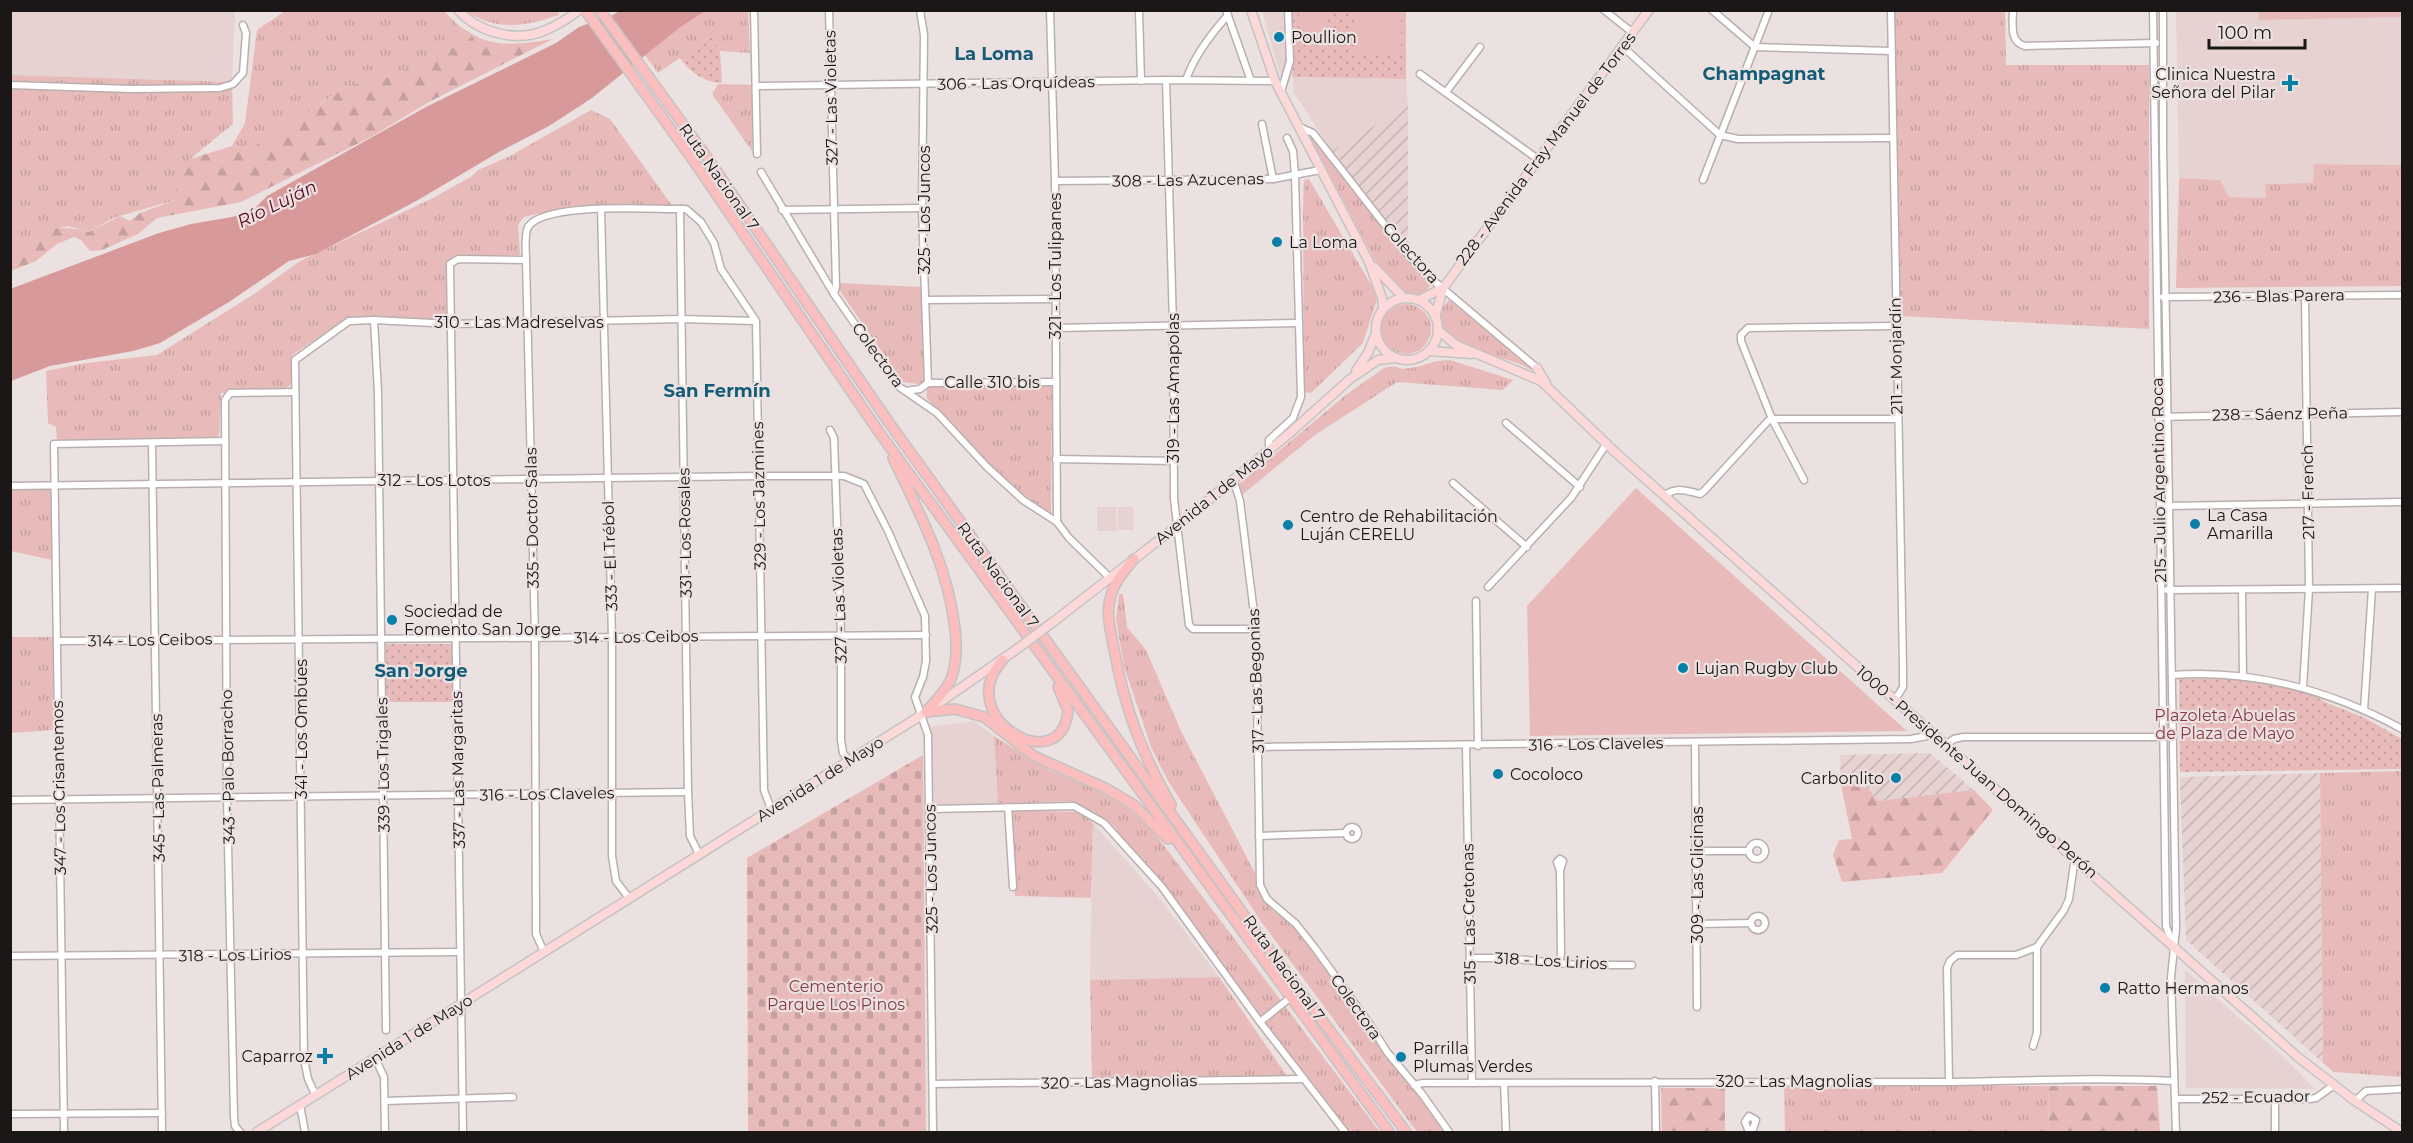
<svg xmlns="http://www.w3.org/2000/svg" width="2413" height="1143" font-family="Montserrat,sans-serif">
<style>
.built{fill:#e6d2d1}
.industrial{fill:url(#industrial-furrows)}
.grass{fill:url(#grass-tufts)}
.forest{fill:url(#forest-firs)}
.cemetery{fill:url(#cemetery-stones)}
.park{fill:url(#park-dots)}
.pitch{fill:#e8bbba}
.water{fill:#d8999a}
.lines{fill:none;stroke-linecap:round;stroke-linejoin:round}
.minor-casing{stroke:#baafaf;stroke-width:9}
.major-casing{stroke:#c4c3c3;stroke-width:11}
.highway-casing{stroke:#c4c3c3;stroke-width:12}
.minor{stroke:#fff;stroke-width:6}
.major{stroke:#fdd8d8;stroke-width:8}
.highway{stroke:#fbbebe;stroke-width:9}
.major-bridge-casing{stroke:#c4c3c3;stroke-width:11;stroke-linecap:butt}
.major-bridge{stroke:#fdd8d8;stroke-width:8}
.poi-dot{fill:#087fa6;stroke:#ece1e1;stroke-width:2}
.labels{text-anchor:middle;dominant-baseline:central;stroke-width:4.5;stroke-linejoin:round;paint-order:stroke}
.poi-label{font-size:16px;fill:#1b1717;stroke:#ece1e1;text-anchor:start}
.street-label{font-size:16px;fill:#1b1717;stroke:#ece1e1}
.park-label{font-size:16px;fill:#883b3f;stroke:#ece1e1}
.neighbourhood-label{font-size:18px;font-weight:bold;fill:#135c77;stroke:#ece1e1}
.water-label{font-size:18px;font-style:italic;fill:#570c18;stroke:#ece1e1}
</style>
<defs>
<pattern id="industrial-furrows" width="10" height="10" patternUnits="userSpaceOnUse" patternTransform="scale(1.5)"><rect width="10" height="10" fill="#e6d2d1"/><path d="M-1 1l2-2M0 10L10 0M9 11l2-2" fill="none" stroke="#c5b4b3"/></pattern>
<pattern id="grass-tufts" width="24" height="20" patternUnits="userSpaceOnUse" patternTransform="scale(1.5)"><rect width="24" height="20" fill="#e8bbba"/><path d="M3 7l-1-3M5 7V3M7 7l1-3M15 17l-1-3M17 17v-4M19 17l1-3" fill="none" stroke="#c6a09f"/></pattern>
<pattern id="forest-firs" width="22" height="20" patternUnits="userSpaceOnUse" patternTransform="scale(1.5)"><rect width="22" height="20" fill="#e8bbba"/><path d="M5 1l3.5 6h-7zM16 11l3.5 6h-7z" fill="#c6a09f"/></pattern>
<pattern id="cemetery-stones" width="16" height="16" patternUnits="userSpaceOnUse" patternTransform="scale(1.5)"><rect width="16" height="16" fill="#e8bbba"/><path d="M2 7V4a2 2 0 0 1 4 0v3zM10 15v-3a2 2 0 0 1 4 0v3z" fill="#c6a09f"/></pattern>
<pattern id="park-dots" width="8" height="8" patternUnits="userSpaceOnUse" patternTransform="scale(1.5)"><rect width="8" height="8" fill="#e8bbba"/><path d="M2 2h.1M6 6h.1" fill="none" stroke="#c6a09f" stroke-width="1.8" stroke-linecap="round"/></pattern>
</defs>
<rect width="100%" height="100%" fill="#ece1e1"/>
<!-- built -->
<g class="built">
<path d="M11,11H235L232,82L11,75Z"/>
<path d="M1262,11H1290L1293,77L1406,79L1408,106L1332,151L1294,93L1293,77H1281Z"/>
<path d="M2176,11H2258L2259,20L2402,17V165L2314,164V183L2266,184V198L2229,197L2220,180L2179,178Z"/>
<path d="M1097,507H1116L1117,531H1097Z"/>
<path d="M1118,507H1133L1134,530H1118Z"/>
<path d="M974,721L994,736L998,804L934,805L930,727Z"/>
<path d="M1093,823L1161,900L1219,977L1090,980Z"/>
<path d="M2185,970L2286,1059L2315,1089L2186,1088Z"/>
</g>
<!-- industrial -->
<g class="industrial">
<path d="M1408,106V249L1332,151Z"/>
<path d="M1930,753L1974,790L1878,801L1868,788L1841,785L1840,755Z"/>
<path d="M2320,773L2323,1063L2186,940L2180,777Z"/>
</g>
<!-- grass -->
<g class="grass">
<path d="M558,10L559,15C525,26 498,32 466,11Z"/>
<path d="M2402,10V17L2259,20L2258,11Z"/>
<path d="M285,11H444L459,26L474,35L463,43L394,75L343,87L282,134L246,149L232,146L245,123L257,30Z"/>
<path d="M684,11H748L750,53L720,51L712,36L658,73L637,44Z"/>
<path d="M1894,11H2005L2006,65H2149V329L1900,316Z"/>
<path d="M11,75L232,82L233,124L190,159L175,200L113,218L89,232L68,226L11,241Z"/>
<path d="M718,84L753,85L752,151L712,94Z"/>
<path d="M591,110L610,119L673,207H597L558,209L524,217L518,225L520,255L453,256L447,262L448,320L374,317L337,325L292,355L291,384L286,388L221,393L219,435L214,439L57,441L56,427L48,423L46,371L86,363L157,355L257,292L300,261L433,198L472,176L478,170L510,156Z"/>
<path d="M1310,137L1313,138L1401,252L1425,276L1430,286C1414,313 1384,274 1375,261Z"/>
<path d="M2314,164L2402,165V286L2176,288L2179,178L2220,180L2229,197L2266,198L2265,184L2313,183Z"/>
<path d="M1309,179L1373,288L1377,299L1363,343L1311,393L1304,392L1303,208L1304,180Z"/>
<path d="M839,283L922,287L927,385L1052,384L1051,515C1000,482 970,440 927,399L926,385L903,382L840,291Z"/>
<path d="M1449,300L1537,371H1533C1507,353 1452,355 1439,323L1441,309Z"/>
<circle cx="1406" cy="329" r="25"/>
<path d="M1450,360L1513,380L1503,390L1397,382L1315,435L1242,495L1239,484L1347,394L1384,368L1394,366L1402,369L1417,367L1437,361Z"/>
<path d="M11,488L51,490L52,560L11,551Z"/>
<path d="M1119,594H1123L1127,627L1146,650L1181,731L1255,873L1260,895L1271,909L1291,924L1319,958L1402,1075L1424,1100L1446,1132H1417L1260,920L1168,781L1151,747L1124,666L1116,619Z"/>
<path d="M11,637H53V730L11,733Z"/>
<path d="M994,736L1047,769L1114,797L1147,823L1380,1132H1346L1112,824L1073,801L998,804Z"/>
<path d="M2402,771V1077L2334,1072L2323,1063L2320,773Z"/>
<path d="M1011,810L1079,812L1093,823L1091,898L1015,896Z"/>
<path d="M1219,977L1287,1076L1092,1079L1090,980Z"/>
<path d="M1784,1084L2048,1086L2049,1132H1785Z"/>
</g>
<!-- forest -->
<g class="forest">
<path d="M474,35C498,49 526,43 553,39L429,102L371,137L241,202L157,218L138,234L102,250L90,251L81,240L74,237L57,244L36,261L11,271V241C43,231 55,223 89,232L120,216L130,221L140,213L175,200V192L190,159L232,146L246,149L282,134L343,87L394,75L463,43Z"/>
<path d="M1841,785L1868,788L1878,801L1974,790L1993,810L1942,873L1842,882L1833,855L1839,840L1852,839Z"/>
<path d="M2048,1086H2157L2160,1132H2049Z"/>
<path d="M1661,1088H1725V1132H1662Z"/>
</g>
<!-- cemetery -->
<path class="cemetery" d="M923,755L926,1132H748L747,858Z"/>
<!-- park -->
<g class="park">
<path d="M1290,11H1406V79L1293,77Z"/>
<path d="M712,36L720,51L722,83C704,83 689,71 680,58Z"/>
<rect x="386" y="644" width="68" height="58"/>
<path d="M2223,678L2266,683L2311,694L2327,703L2365,718L2402,739V769L2180,772L2179,679Z"/>
</g>
<!-- pitch -->
<g class="pitch">
<rect x="1299" y="11" width="29" height="32"/>
<rect x="1354" y="11" width="47" height="13"/>
<rect x="1354" y="26" width="47" height="27"/>
<path d="M1636,488L1907,731L1530,736L1527,606Z"/>
</g>
<!-- water -->
<path class="water" d="M619,11H705L679,28L592,98L549,126L499,152L418,200L316,254L289,261L229,302L160,343L133,351L50,366L11,381L10,289L159,233L191,224L232,217L252,211L267,196L426,107L556,43L579,27L613,15Z"/>
<g class="lines">
<!-- minor casing -->
<g class="minor-casing">
<g id="minor">
<path d="M754,10L757,154"/>
<path d="M829,10L836,287L834,294"/>
<path d="M1050,10L1055,181L1057,522"/>
<path d="M1139,10L1141,81"/>
<path d="M1226,10L1251,81"/>
<path d="M1604,10L1633,33"/>
<path d="M1712,10L1755,47L1891,51"/>
<path d="M1891,10L1903,667V687L1895,700"/>
<path d="M2013,10C2013,24 2009,42 2025,46L2156,43"/>
<path d="M2153,10L2166,926L2173,944"/>
<path d="M2163,10V145L2176,929L2171,977L2176,1132"/>
<path d="M1623,47L1720,135L1738,139L1892,138"/>
<path d="M1420,74L1539,160"/>
<path d="M1166,80L1173,325L1174,499L1189,625L1193,629H1256"/>
<path d="M1186,80C1194,56 1211,34 1228,15"/>
<path d="M10,85L131,89L220,88L233,84L243,73L246,33L243,25"/>
<path d="M757,86L1166,80L1275,81"/>
<path d="M1281,92L1290,61L1288,10"/>
<path d="M1446,92L1480,47"/>
<path d="M1262,124L1273,179"/>
<path d="M1299,127L1313,133L1409,256L1428,276L1537,368"/>
<path d="M761,172L834,294L898,386L937,413L987,467L1023,500L1057,522L1069,538L1110,578"/>
<path d="M1703,180L1769,10"/>
<path d="M1055,181L1273,179L1320,170"/>
<path d="M601,209L612,637V856L616,881L629,898"/>
<path d="M680,209L688,792L690,836L699,854"/>
<path d="M782,210L922,208"/>
<path d="M2163,297L2402,295"/>
<path d="M925,300L1055,299"/>
<path d="M374,320L378,392L386,1030"/>
<path d="M1056,328L1299,323"/>
<path d="M928,383L1055,382"/>
<path d="M905,391L920,389L928,383L922,208L924,35L920,10"/>
<path d="M2158,417L2402,412"/>
<path d="M1506,423L1580,487"/>
<path d="M830,430L834,438L841,635V740L843,753L849,761"/>
<path d="M152,443L162,1132"/>
<path d="M1269,450V440L1293,418L1301,397L1295,175L1293,151L1287,138"/>
<path d="M1056,459L1174,461"/>
<path d="M1233,479L1240,501L1256,629L1260,885L1267,899L1296,924L1315,948L1371,1026L1387,1052L1422,1094L1449,1132"/>
<path d="M1804,480L1772,419L1741,341V335L1748,328L1896,326"/>
<path d="M1453,483L1527,547"/>
<path d="M10,486L759,476H844L864,484L888,531L925,616L926,661L923,677L915,697L928,735L933,1132"/>
<path d="M1665,495C1677,486 1687,491 1700,494L1704,491L1768,421L1772,419H1897"/>
<path d="M2166,506L2402,502"/>
<path d="M1488,587L1571,498L1607,443"/>
<path d="M2167,590L2402,588"/>
<path d="M2242,590L2243,677"/>
<path d="M1476,601L1478,746"/>
<path d="M57,641L926,635"/>
<path d="M2172,675C2253,669 2332,691 2402,729"/>
<path d="M2303,687L2309,589L2305,296"/>
<path d="M2364,710L2372,589"/>
<path d="M1695,743L1697,1007"/>
<path d="M1466,745L1472,1083"/>
<path d="M1945,745L1954,739L1963,737H2164"/>
<path d="M1259,747L1911,739L1927,736L1931,733"/>
<path d="M10,800L688,792"/>
<path d="M1008,807L1013,887"/>
<path d="M930,809L1074,806L1104,823L1162,887L1260,1022L1345,1132"/>
<circle cx="1352" cy="833" r="6"/>
<path d="M1259,836L1346,833"/>
<circle cx="1757" cy="851" r="8"/>
<path d="M1697,851H1749"/>
<circle cx="1758" cy="923" r="7"/>
<path d="M1697,924L1751,923"/>
<path d="M544,952L536,934L535,638L526,260C526,251 524,235 528,227C545,201 656,210 686,209L701,222L714,243L721,269L756,321L764,790L771,809"/>
<path d="M10,956L460,952"/>
<path d="M1470,958H1506L1578,965H1632"/>
<path d="M1559,964L1561,954L1560,871L1557,862L1560,859L1563,861L1560,871"/>
<path d="M1260,1022L1291,997"/>
<path d="M2033,1046L2037,1033V947L2064,910L2069,899L2074,864L2077,860"/>
<path d="M375,1058L384,1077L385,1132"/>
<path d="M1655,1081L1656,1132"/>
<path d="M1949,1082L1947,968L1950,961L1957,955H2016L2037,947"/>
<path d="M1504,1083L1506,1132"/>
<path d="M933,1084L1304,1079"/>
<path d="M1414,1085L1423,1083C1597,1083 1772,1082 1946,1082C2022,1081 2098,1077 2174,1081"/>
<path d="M316,1096L308,1079L304,1059L295,360L349,321L374,320L452,324L681,319L755,321"/>
<path d="M2176,1099H2310L2316,1098L2334,1085"/>
<path d="M2275,1100V1132"/>
<path d="M385,1101L513,1097"/>
<path d="M2355,1101L2366,1091L2402,1089"/>
<path d="M300,1105L305,1132"/>
<path d="M10,1114L162,1113"/>
<path d="M64,1132L54,444L225,441"/>
<path d="M240,1132L235,1126L234,1117L227,798L225,400L230,393L295,392"/>
<path d="M463,1132L450,264L458,259L526,260"/>
<path d="M1749,1132L1745,1122L1749,1116L1756,1120L1752,1132"/>
</g>
</g>
<!-- major casing -->
<g class="major-casing">
<g id="major">
<path d="M458,10C479,33 517,43 546,30C558,25 569,18 579,10"/>
<path d="M1251,10L1275,81L1369,262L1382,298L1383,308"/>
<path d="M1374,267L1404,298"/>
<circle cx="1407" cy="329" r="31"/>
<path d="M1419,300L1443,288"/>
<path d="M1435,317L1443,288L1649,10"/>
<path d="M1438,330L1456,345L1541,381L1615,452L2299,1058L2355,1101L2402,1132"/>
<path d="M1429,351L1471,354"/>
<path d="M1537,368L1546,383"/>
<path d="M1356,371L1368,353L1376,333"/>
<path d="M1053,622L1177,526L1291,432L1350,379L1378,360L1396,358"/>
<path d="M257,1132L920,716L1017,649"/>
</g>
</g>
<!-- highway casing -->
<g class="highway-casing">
<g id="highway">
<path d="M585,10L693,160L881,435L1389,1132"/>
<path d="M600,10L704,153L890,424L1276,959L1406,1132"/>
<path d="M893,458C920,514 948,566 955,629C957,646 957,663 951,679C946,691 935,701 926,712"/>
<path d="M1134,559C1124,571 1113,584 1110,599C1106,615 1111,633 1114,649C1125,710 1141,751 1171,805"/>
<path d="M1003,660C950,717 1062,782 1068,710L1058,687"/>
<path d="M926,712L955,709L984,717L1034,756L1105,788L1134,805L1168,839"/>
</g>
</g>
<!-- minor -->
<use href="#minor" class="minor"/>
<!-- major -->
<use href="#major" class="major"/>
<!-- highway -->
<use href="#highway" class="highway"/>
<!-- major-bridge casing -->
<g class="major-bridge-casing">
<path id="major-bridge" d="M1017,649L1053,622"/>
</g>
<!-- major-bridge -->
<use href="#major-bridge" class="major-bridge"/>
</g>
<!-- markers -->
<g class="poi-dot">
<circle cx="1279" cy="37" r="6"/>
<path d="M2287 74h6v6h6v6h-6v6h-6v-6h-6v-6h6z"/>
<circle cx="1277" cy="242" r="6"/>
<circle cx="2195" cy="524" r="6"/>
<circle cx="1288" cy="525" r="6"/>
<circle cx="392" cy="620" r="6"/>
<circle cx="1683" cy="668" r="6"/>
<circle cx="1498" cy="774" r="6"/>
<circle cx="1896" cy="778" r="6"/>
<circle cx="2105" cy="988" r="6"/>
<path d="M322 1047h6v6h6v6h-6v6h-6v-6h-6v-6h6z"/>
<circle cx="1401" cy="1057" r="6"/>
</g>
<g class="labels">
<!-- poi labels -->
<g class="poi-label">
<text x="1291" y="37">Poullion</text>
<text x="2276" y="74" text-anchor="end">Clinica Nuestra<tspan x="2276" dy="18">Señora del Pilar</tspan></text>
<text x="1289" y="242">La Loma</text>
<text x="2207" y="515">La Casa<tspan x="2207" dy="18">Amarilla</tspan></text>
<text x="1300" y="516">Centro de Rehabilitación<tspan x="1300" dy="18">Luján CERELU</tspan></text>
<text x="404" y="611">Sociedad de<tspan x="404" dy="18">Fomento San Jorge</tspan></text>
<text x="1695" y="668">Lujan Rugby Club</text>
<text x="1510" y="774">Cocoloco</text>
<text x="1884" y="778" text-anchor="end">Carbonlito</text>
<text x="2117" y="988">Ratto Hermanos</text>
<text x="1413" y="1048">Parrilla<tspan x="1413" dy="18">Plumas Verdes</tspan></text>
<text x="313" y="1056" text-anchor="end">Caparroz</text>
</g>
<!-- street labels -->
<g class="street-label">
<text transform="translate(1016 83) rotate(-1)">306 - Las Orquídeas</text>
<text transform="translate(831 98) rotate(-91)">327 - Las Violetas</text>
<text transform="translate(1546 149) rotate(-53)">228 - Avenida Fray Manuel de Torres</text>
<text transform="translate(719 177) rotate(55)">Ruta Nacional 7</text>
<text transform="translate(1188 180) rotate(-1)">308 - Las Azucenas</text>
<text transform="translate(924 210) rotate(-90)">325 - Los Juncos</text>
<text transform="translate(1411 253) rotate(48)">Colectora</text>
<text transform="translate(1055 266) rotate(-90)">321 - Los Tulipanes</text>
<text transform="translate(2279 296) rotate(-1)">236 - Blas Parera</text>
<text x="519" y="322">310 - Las Madreselvas</text>
<text transform="translate(878 355) rotate(54)">Colectora</text>
<text transform="translate(1896 356) rotate(-91)">211 - Monjardín</text>
<text x="992" y="382">Calle 310 bis</text>
<text transform="translate(1173 388) rotate(-90)">319 - Las Amapolas</text>
<text transform="translate(2280 414) rotate(-1)">238 - Sáenz Peña</text>
<text x="434" y="480">312 - Los Lotos</text>
<text transform="translate(2159 480) rotate(-91)">215 - Julio Argentino Roca</text>
<text transform="translate(2308 492) rotate(-91)">217 - French</text>
<text transform="translate(1214 495) rotate(-39)">Avenida 1 de Mayo</text>
<text transform="translate(759 496) rotate(-91)">329 - Los Jazmines</text>
<text transform="translate(532 518) rotate(-91)">335 - Doctor Salas</text>
<text transform="translate(685 533) rotate(-91)">331 - Los Rosales</text>
<text transform="translate(610 556) rotate(-92)">333 - El Trébol</text>
<text transform="translate(998 575) rotate(54)">Ruta Nacional 7</text>
<text transform="translate(839 596) rotate(-92)">327 - Las Violetas</text>
<text transform="translate(636 637) rotate(-1)">314 - Los Ceibos</text>
<text transform="translate(150 640) rotate(-1)">314 - Los Ceibos</text>
<text transform="translate(1256 681) rotate(-92)">317 - Las Begonias</text>
<text transform="translate(301 729) rotate(-90)">341 - Los Ombúes</text>
<text transform="translate(1596 744) rotate(-1)">316 - Los Claveles</text>
<text transform="translate(383 765) rotate(-91)">339 - Los Trigales</text>
<text transform="translate(228 767) rotate(-91)">343 - Palo Borracho</text>
<text transform="translate(458 770) rotate(-91)">337 - Las Margaritas</text>
<text transform="translate(1977 772) rotate(41)">1000 - Presidente Juan Domingo Perón</text>
<text transform="translate(820 779) rotate(-32)">Avenida 1 de Mayo</text>
<text transform="translate(59 788) rotate(-91)">347 - Los Crisantemos</text>
<text transform="translate(158 788) rotate(-91)">345 - Las Palmeras</text>
<text transform="translate(547 794) rotate(-1)">316 - Los Claveles</text>
<text transform="translate(931 869) rotate(-91)">325 - Los Juncos</text>
<text transform="translate(1697 875) rotate(-90)">309 - Las Glicinas</text>
<text transform="translate(1469 914) rotate(-91)">315 - Las Cretonas</text>
<text transform="translate(235 955) rotate(-1)">318 - Los Lirios</text>
<text transform="translate(1551 961) rotate(3)">318 - Los Lirios</text>
<text transform="translate(1284 968) rotate(54)">Ruta Nacional 7</text>
<text transform="translate(1356 1007) rotate(55)">Colectora</text>
<text transform="translate(409 1037) rotate(-32)">Avenida 1 de Mayo</text>
<text x="1794" y="1081">320 - Las Magnolias</text>
<text transform="translate(1119 1082) rotate(-1)">320 - Las Magnolias</text>
<text transform="translate(2256 1097) rotate(-1)">252 - Ecuador</text>
</g>
<!-- park labels -->
<g class="park-label">
<text x="2225" y="715">Plazoleta Abuelas<tspan x="2225" dy="18">de Plaza de Mayo</tspan></text>
<text x="836" y="986">Cementerio<tspan x="836" dy="18">Parque Los Pinos</tspan></text>
</g>
<!-- neighbourhood labels -->
<g class="neighbourhood-label">
<text x="994" y="54">La Loma</text>
<text x="1764" y="74">Champagnat</text>
<text x="717" y="391">San Fermín</text>
<text x="421" y="671">San Jorge</text>
</g>
<!-- water labels -->
<g class="water-label">
<text transform="translate(277 204) rotate(-26)">Río Luján</text>
</g>
</g>
<!-- border -->
<rect width="2413" height="1143" fill="none" stroke="#1b1717" stroke-width="24"/>
<!-- scale -->
<path d="M2209 39v9h96v-9" fill="none" stroke="#1b1717" stroke-width="3"/>
<text x="2218" y="39" font-size="18" fill="#1b1717" stroke="#ece1e1" stroke-width="4.5" paint-order="stroke">100 m</text>
</svg>
